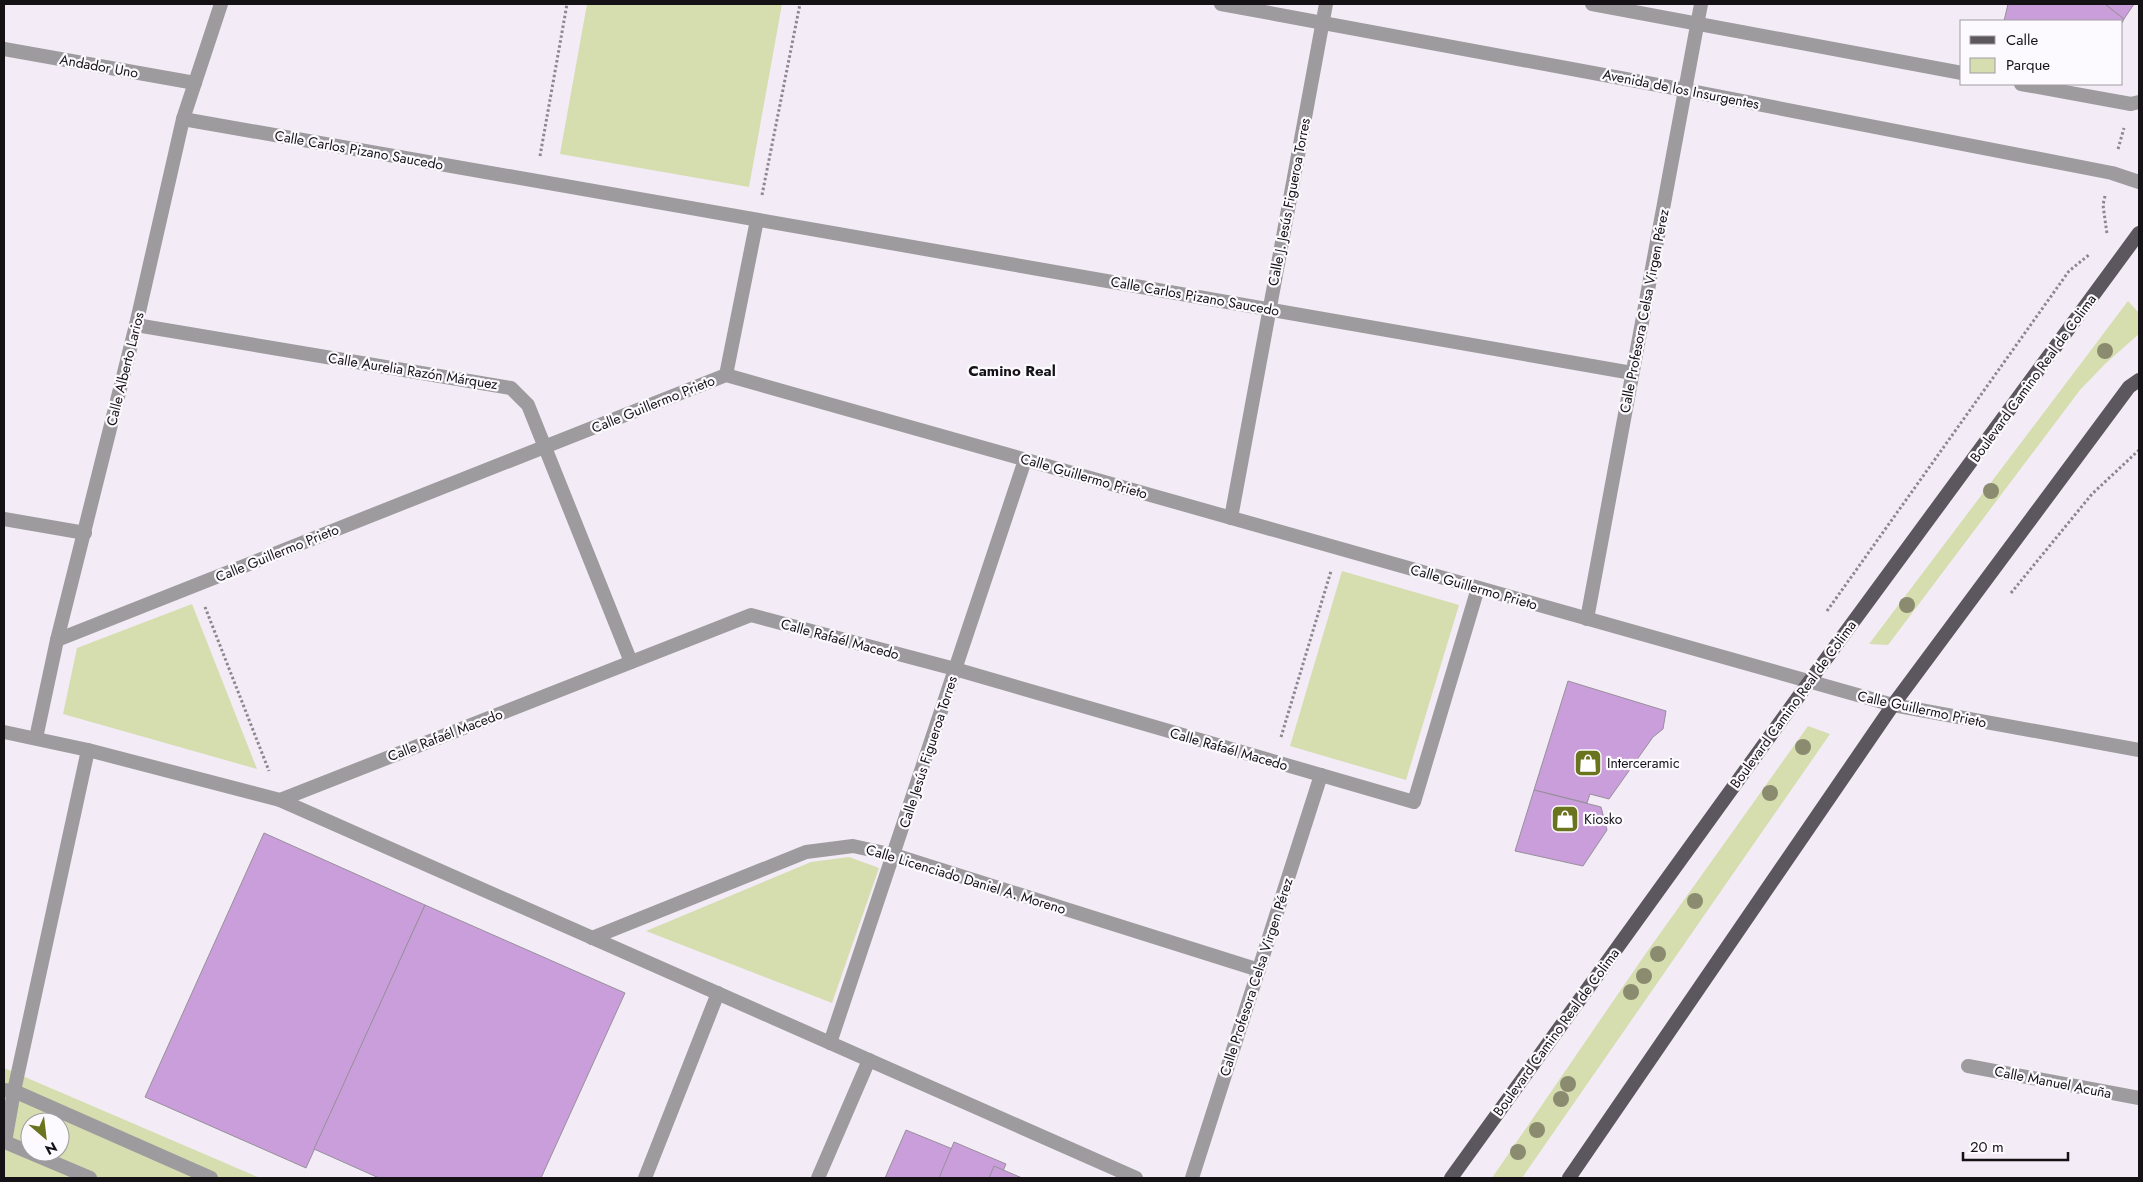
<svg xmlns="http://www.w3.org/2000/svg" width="2143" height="1182" font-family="Jost,sans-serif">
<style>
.green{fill:#d6deaf;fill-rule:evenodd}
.building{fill:#c99eda;stroke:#97909a}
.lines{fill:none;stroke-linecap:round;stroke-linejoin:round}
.path{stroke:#8d888f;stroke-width:3;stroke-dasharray:2.5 2.5;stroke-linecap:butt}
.service{stroke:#9e9b9f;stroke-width:14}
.pedestrian{stroke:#9e9b9f;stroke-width:14}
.minor{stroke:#9e9b9f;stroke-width:14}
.tertiary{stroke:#9e9b9f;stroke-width:14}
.primary{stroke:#5c575e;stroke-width:14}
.tree{fill:#8b8b70}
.labels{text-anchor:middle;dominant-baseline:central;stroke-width:4.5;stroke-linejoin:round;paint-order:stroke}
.street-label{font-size:14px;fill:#141215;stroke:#fdfaff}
.poi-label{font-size:14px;fill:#141215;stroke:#fdfaff;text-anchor:start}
.neighbourhood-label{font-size:15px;font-weight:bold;fill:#141215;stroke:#fdfaff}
</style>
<rect width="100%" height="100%" fill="#f3ebf6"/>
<!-- green -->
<g class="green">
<path d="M587,4H782L749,187L560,154Z"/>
<path d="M2128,301L2139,313V334L2106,363L2080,390L1888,645L1869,644Z"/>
<path d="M1342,571L1459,605L1406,780L1290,746Z"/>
<path d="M192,604L257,769L63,714L77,648Z"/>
<path d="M1808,726L1830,734L1522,1178H1492L1644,956Z"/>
<path d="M849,857L879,868L832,1003L646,931L811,862Z"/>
<path d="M4,1068L260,1178H4ZM30,1122H60V1152H30Z"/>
</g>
<!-- building -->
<g class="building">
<path d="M2008,4H2105L2124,19L2122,23L2004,21Z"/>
<path d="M2105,4H2134L2124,19Z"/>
<path d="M1568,681L1666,711L1663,729L1653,737L1609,799L1590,794L1587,803L1534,790Z"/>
<path d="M1534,790L1601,807L1607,830L1583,866L1515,851Z"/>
<path d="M264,833L425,905L306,1168L145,1097Z"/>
<path d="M425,905L625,993L541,1178H379L314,1149Z"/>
<path d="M906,1130L960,1152L949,1178H885Z"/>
<path d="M954,1142L1006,1164L1000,1178H939Z"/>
<path d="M994,1166L1022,1178H989Z"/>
</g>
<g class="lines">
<!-- path -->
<g class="path">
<path d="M2118,149L2124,128"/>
<path d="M540,156L567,4"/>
<path d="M762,195L800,4"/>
<path d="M2105,196L2103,205L2107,234"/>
<path d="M2011,593L2092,494L2139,450"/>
<path d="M205,607L269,771"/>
<path d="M1827,611L2069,271L2090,254"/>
<path d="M1281,737L1331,571"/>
</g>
<!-- service -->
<g class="service">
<path d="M4,1090L14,1091L88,750"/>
<path d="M90,1178L5,1142L14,1091L211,1178"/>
<path d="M645,1178L718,993"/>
</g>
<!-- pedestrian -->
<path class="pedestrian" d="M4,49L195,83"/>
<!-- minor -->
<g class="minor">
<path d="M183,119L1632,373"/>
<path d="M136,325L511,388L528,405L631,662"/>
<path d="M726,375L757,220"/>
<path d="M1231,518L1326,4"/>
<path d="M4,519L85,533"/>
<path d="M1587,619L1701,4"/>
<path d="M57,640L726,375L1893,705L2139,750"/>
<path d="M36,738L57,640L136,325L183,119L221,4"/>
<path d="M280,800L751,615L955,669L1414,802L1478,588"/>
<path d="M592,938L806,852L853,846L894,855L1259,970"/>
<path d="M830,1043L1025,460"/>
<path d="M1968,1066L2139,1098"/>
<path d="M818,1178L869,1060"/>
<path d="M1192,1178L1321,775"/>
</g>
<!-- tertiary -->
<g class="tertiary">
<path d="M1221,4L1685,90L2112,173L2139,182"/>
<path d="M1592,4L1962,73"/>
<path d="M2021,84L2131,104L2139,102"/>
<path d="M4,732L88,750L280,800L1136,1178"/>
</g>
<!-- primary -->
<g class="primary">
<path d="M1451,1178L1809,682L2139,233"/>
<path d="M1569,1178L1893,705L2129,387L2139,380"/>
</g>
</g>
<!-- trees -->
<g class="tree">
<circle cx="2105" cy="351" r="8"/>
<circle cx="1991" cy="491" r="8"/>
<circle cx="1907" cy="605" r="8"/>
<circle cx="1803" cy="747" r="8"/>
<circle cx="1770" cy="793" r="8"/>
<circle cx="1695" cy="901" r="8"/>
<circle cx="1658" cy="954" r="8"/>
<circle cx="1644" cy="976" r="8"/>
<circle cx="1631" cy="992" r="8"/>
<circle cx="1568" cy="1084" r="8"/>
<circle cx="1561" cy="1099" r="8"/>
<circle cx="1537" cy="1130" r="8"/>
<circle cx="1518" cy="1152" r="8"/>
</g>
<!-- icons -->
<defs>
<g id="shop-square" transform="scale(1.4375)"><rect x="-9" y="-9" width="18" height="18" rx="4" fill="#6a741e" stroke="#fdfaff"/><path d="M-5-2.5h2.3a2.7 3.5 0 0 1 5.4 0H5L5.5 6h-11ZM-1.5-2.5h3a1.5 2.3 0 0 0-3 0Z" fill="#fff"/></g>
</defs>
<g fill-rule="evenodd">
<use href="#shop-square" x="1588" y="763"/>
<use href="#shop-square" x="1565" y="819"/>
</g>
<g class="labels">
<!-- street labels -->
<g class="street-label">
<text transform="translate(99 66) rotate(10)">Andador Uno</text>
<text transform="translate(1681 89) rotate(11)">Avenida de los Insurgentes</text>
<text transform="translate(359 150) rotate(10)">Calle Carlos Pizano Saucedo</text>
<text transform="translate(1289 202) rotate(-79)">Calle J. Jesús Figueroa Torres</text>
<text transform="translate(1195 296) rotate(10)">Calle Carlos Pizano Saucedo</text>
<text transform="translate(1644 311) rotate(-79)">Calle Profesora Celsa Virgen Pérez</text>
<text transform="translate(125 369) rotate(-76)">Calle Alberto Larios</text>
<text transform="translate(413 371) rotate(9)">Calle Aurelia Razón Márquez</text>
<text transform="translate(2033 378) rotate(-54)">Boulevard Camino Real de Colima</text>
<text transform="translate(653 404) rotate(-22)">Calle Guillermo Prieto</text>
<text transform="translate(1084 476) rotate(16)">Calle Guillermo Prieto</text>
<text transform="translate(277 553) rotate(-22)">Calle Guillermo Prieto</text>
<text transform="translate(1474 587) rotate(16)">Calle Guillermo Prieto</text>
<text transform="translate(840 639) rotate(15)">Calle Rafaél Macedo</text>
<text transform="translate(1793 704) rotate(-54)">Boulevard Camino Real de Colima</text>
<text transform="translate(1922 709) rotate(12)">Calle Guillermo Prieto</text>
<text transform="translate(445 735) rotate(-21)">Calle Rafaél Macedo</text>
<text transform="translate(1229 749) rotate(16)">Calle Rafaél Macedo</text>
<text transform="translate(928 752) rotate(-72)">Calle Jesús Figueroa Torres</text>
<text transform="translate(966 879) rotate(17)">Calle Licenciado Daniel A. Moreno</text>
<text transform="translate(1256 977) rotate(-72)">Calle Profesora Celsa Virgen Pérez</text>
<text transform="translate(1556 1032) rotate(-54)">Boulevard Camino Real de Colima</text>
<text transform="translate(2053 1082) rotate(11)">Calle Manuel Acuña</text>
</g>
<!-- poi labels -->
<g class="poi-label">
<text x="1607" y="763">Interceramic</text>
<text x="1584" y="819">Kiosko</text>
</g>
<!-- neighbourhood labels -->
<g class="neighbourhood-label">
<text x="1012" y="371">Camino Real</text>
</g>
</g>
<!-- border -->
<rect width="2143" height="1182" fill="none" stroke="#141215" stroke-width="10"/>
<!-- legend -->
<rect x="1960" y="20" width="162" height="65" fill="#fdfaff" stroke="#a09da1"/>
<rect x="1970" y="36" width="25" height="8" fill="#5c575e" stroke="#a09da1"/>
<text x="2006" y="45" font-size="15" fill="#141215">Calle</text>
<rect x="1970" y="58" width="25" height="15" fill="#d6deaf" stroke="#a09da1"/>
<text x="2006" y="70" font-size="15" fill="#141215">Parque</text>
<!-- north arrow -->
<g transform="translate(45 1137) rotate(152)"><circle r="24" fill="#fdfaff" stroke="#a09da1"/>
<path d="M0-4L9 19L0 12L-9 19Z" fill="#6a741e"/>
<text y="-8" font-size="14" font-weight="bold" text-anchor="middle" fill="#141215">N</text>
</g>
<!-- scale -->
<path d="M1963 1152v8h105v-8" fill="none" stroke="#141215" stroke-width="2.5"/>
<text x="1970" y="1152" font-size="15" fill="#141215" stroke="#fdfaff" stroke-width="4" paint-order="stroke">20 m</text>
</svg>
